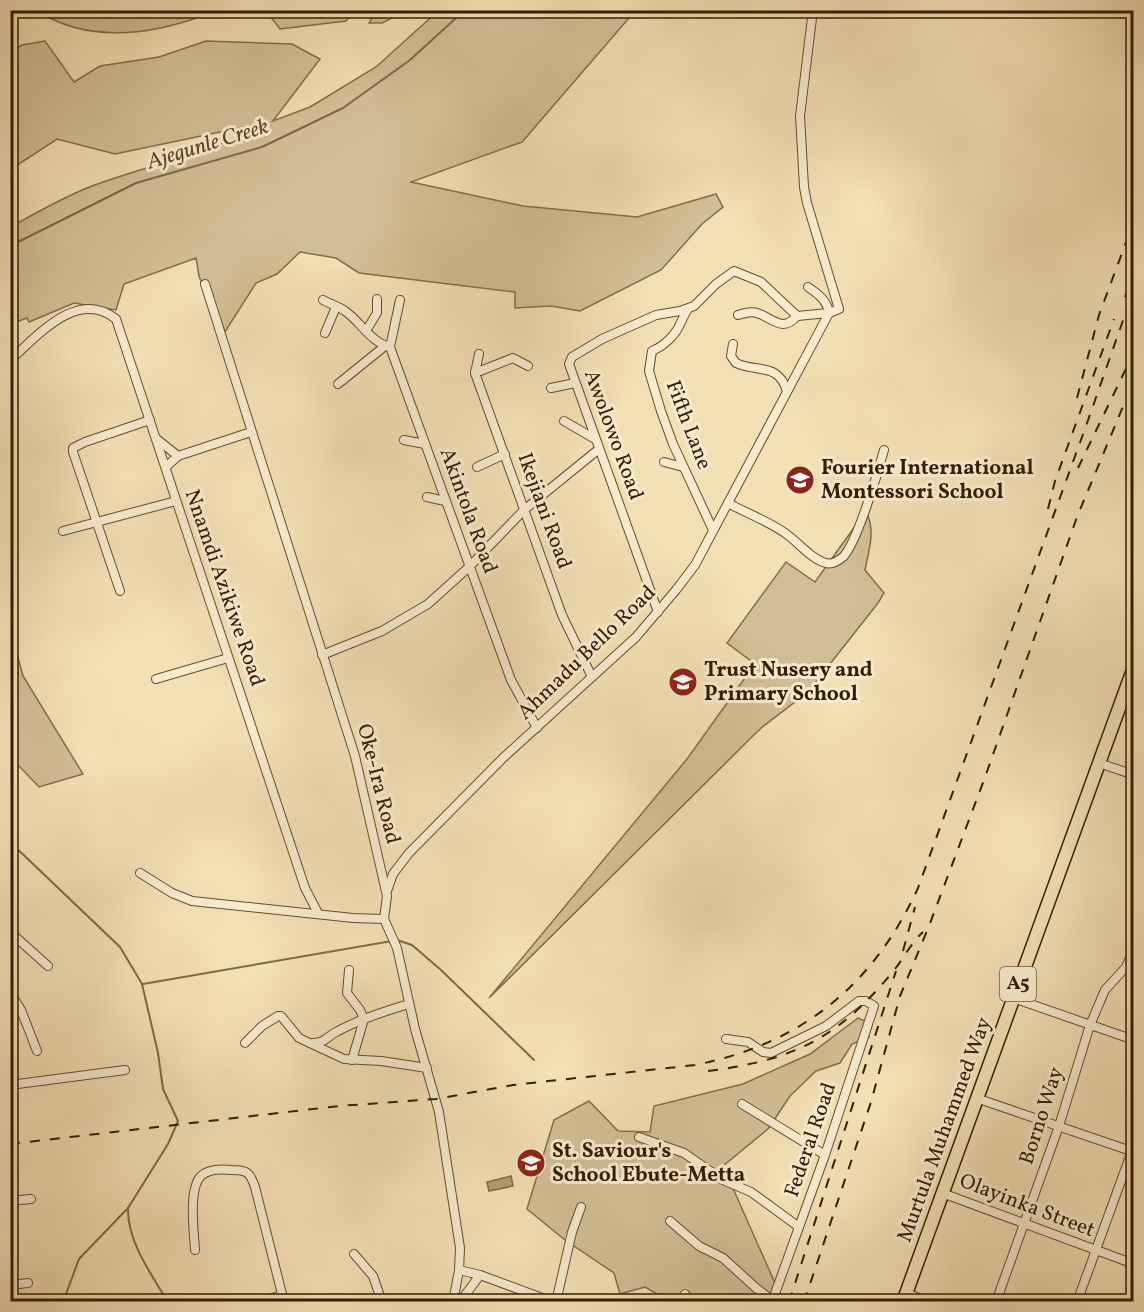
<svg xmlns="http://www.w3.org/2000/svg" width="1144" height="1312" font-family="Vollkorn,serif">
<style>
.green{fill:#d2be96;stroke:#826d4c;stroke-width:1.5}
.water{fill:#b19d77;stroke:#7e6948;stroke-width:1.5}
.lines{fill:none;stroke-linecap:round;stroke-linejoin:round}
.stream{stroke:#7e6948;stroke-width:2}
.street-casing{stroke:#624d2e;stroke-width:10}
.primary-casing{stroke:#321c02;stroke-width:15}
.street{stroke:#f7eace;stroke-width:8}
.primary{stroke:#f3dfb4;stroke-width:12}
.rail{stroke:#321c02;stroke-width:2;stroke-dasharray:10 10;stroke-linecap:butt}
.labels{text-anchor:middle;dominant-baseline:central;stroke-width:6;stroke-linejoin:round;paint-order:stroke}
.shield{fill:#f7eace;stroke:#6d5a3f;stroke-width:1.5}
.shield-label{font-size:20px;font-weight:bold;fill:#321c02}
.street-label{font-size:21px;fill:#321c02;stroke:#f7eace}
.poi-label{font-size:21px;font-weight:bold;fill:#321c02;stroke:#f7eace;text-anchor:start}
.water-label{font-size:22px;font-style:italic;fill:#5e492b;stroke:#f7eace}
</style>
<rect width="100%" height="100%" fill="#f3dfb4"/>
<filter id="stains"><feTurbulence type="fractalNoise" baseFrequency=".00333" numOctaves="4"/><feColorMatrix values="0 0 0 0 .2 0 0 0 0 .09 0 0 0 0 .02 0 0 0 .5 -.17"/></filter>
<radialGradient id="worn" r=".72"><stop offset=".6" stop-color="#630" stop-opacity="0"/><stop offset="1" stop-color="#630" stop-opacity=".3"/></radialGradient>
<!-- green -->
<g class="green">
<path d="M37,11H215C158,34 93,46 37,11Z"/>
<path d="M266,11H354L346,21L280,29Z"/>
<path d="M376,11V10L406,11L382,23H369Z"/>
<path d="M438,11H635L522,142L411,182L523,206L637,217L716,194L723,207L702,224L661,270L580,311L551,306L515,308V292L359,273L336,258L300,252L277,274L256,283L221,338L199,276L196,258L124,284L116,310L74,303L29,322L27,318L11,324V227C37,212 64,197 92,186C150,164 214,153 268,122L115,154L57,139L16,166L11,159V52L22,45L45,41L74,82L100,66L159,57L206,41L292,44L320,59L273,121L310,107L376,67Z"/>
<path d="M866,511C876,532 869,548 865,570L884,593L878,603L808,692L761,728L489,998L687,759L755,664L727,643L786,562L815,582Z"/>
<path d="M10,628L23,676L83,774L39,787L20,767L11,761Z"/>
<path d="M858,1018L867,1022L869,1037L852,1044L840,1063L816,1071L790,1096L768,1129L723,1166L783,1301H767L758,1291L749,1302L669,1301L645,1287L620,1294L614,1273L565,1240L527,1209L554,1120L589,1101L618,1131L650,1132L654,1106L743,1084L810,1054Z"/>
</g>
<!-- water -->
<path class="water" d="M511,1176L513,1186L489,1191L487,1182Z"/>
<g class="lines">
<!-- stream -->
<g class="stream">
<path d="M10,246L136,183L262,147L343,108L410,60L456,18L459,10"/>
<path d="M10,842L120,947L142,984L158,1053L163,1089L178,1121L168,1144L128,1208L79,1259L63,1302"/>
<path d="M397,940L412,945L441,970L534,1060"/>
<path d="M143,984L392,941"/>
<path d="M128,1208C127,1241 151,1274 168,1302"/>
</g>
<!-- street casing -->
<g class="street-casing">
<g id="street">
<path d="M205,284L355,756L387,896L384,919L397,948L415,1029L439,1112L460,1248L459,1270L453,1302"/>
<path d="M323,300C330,304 338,306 345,311C360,321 371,343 390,347"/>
<path d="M400,300L390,347L511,680L537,728"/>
<path d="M688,309C684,314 684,317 681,322C676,335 664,346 652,351L649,371L661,411L673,444L713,530"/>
<path d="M738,315C744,313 751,311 757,313C773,318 782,333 797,316"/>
<path d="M366,331L377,313V299"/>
<path d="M325,333L336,307"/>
<path d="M733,344L731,356L736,363C757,373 778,362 787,391"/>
<path d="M479,354L475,373L562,615L592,677"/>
<path d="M10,360C38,336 77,288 116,319L305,888L318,913"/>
<path d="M475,373L513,358L528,366"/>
<path d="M338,384L385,346"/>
<path d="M551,388L575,383"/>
<path d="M564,421L595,439"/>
<path d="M158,440L178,456"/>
<path d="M404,440L425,444"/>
<path d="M664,462L683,467"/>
<path d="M166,467L178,456L251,432"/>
<path d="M477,467L505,454"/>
<path d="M427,497L445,501"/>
<path d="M728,503C746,513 768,521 785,533C798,542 811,559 826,563C832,565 838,561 843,557C857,543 878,472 884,450"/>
<path d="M63,531L176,501"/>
<path d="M120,591L73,452V448L85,442L150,420"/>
<path d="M658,612L569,364L572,357L602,339L656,315L680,311L694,306L716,284L734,271L761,282L797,316L829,313L839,309L807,203L804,187L800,116L813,10"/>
<path d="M322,655L382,631L428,604L469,567L524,510L599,449"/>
<path d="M156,679L228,658"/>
<path d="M1099,763L1134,775"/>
<path d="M140,873L172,893L192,901L353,918L384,919"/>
<path d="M387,891L393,874L409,853L503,758L636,637L676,590L695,565L829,313C827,300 818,294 808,287"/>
<path d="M10,932L48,966"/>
<path d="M349,970L347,993L360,1010L364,1019L352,1060"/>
<path d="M10,992L21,1010L37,1051"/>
<path d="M1013,998L1134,1040"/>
<path d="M726,1039L748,1042L763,1052L771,1053L826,1026L859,1001H866L874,1006L825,1155L772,1302"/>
<path d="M245,1043L262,1026L278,1016H281L299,1038L344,1059L381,1061L427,1068"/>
<path d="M313,1043C327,1042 327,1036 338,1031C360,1019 385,1011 409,1004"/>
<path d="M10,1085L125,1070"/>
<path d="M976,1098L1134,1152"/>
<path d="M742,1104L825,1155"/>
<path d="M639,1137L684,1153L723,1180L751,1192L799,1227"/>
<path d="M942,1193L1134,1264"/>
<path d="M10,1201L31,1199"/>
<path d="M670,1221L699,1246L723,1258L756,1288L773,1301"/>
<path d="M195,1250C194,1233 188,1189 201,1176C208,1169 223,1169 232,1170C248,1170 250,1173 255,1187L284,1302"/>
<path d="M354,1254L373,1276L382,1302"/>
<path d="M459,1270L480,1275L553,1302"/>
<path d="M10,1285L28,1283"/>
<path d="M906,1293L929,1302"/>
<path d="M685,1294L690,1302"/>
<path d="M133,1302L134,1300"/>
<path d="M260,1302L282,1295"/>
<path d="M460,1302L480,1275"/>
<path d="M556,1302L572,1232L581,1207"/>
<path d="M996,1302L1059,1126L1090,1025L1105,990L1126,967L1134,949"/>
<path d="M1077,1302L1133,1148"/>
</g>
</g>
<!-- primary casing -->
<g class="primary-casing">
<path id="primary" d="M903,1302L1134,667"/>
</g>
<!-- street -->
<use href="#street" class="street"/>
<!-- primary -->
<use href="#primary" class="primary"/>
<!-- rail -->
<g class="rail">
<path d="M1125,297L1134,273"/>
<path d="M1077,398L1099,315L1134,221"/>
<path d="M1078,468L1134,352"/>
<path d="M1048,509L1055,481L1114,319"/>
<path d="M903,951L915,907"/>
<path d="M708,1071C795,1060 839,1038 895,969C905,956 911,943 923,932"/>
<path d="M10,1144L339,1106L436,1099L513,1085L695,1065C801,1044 873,986 918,888L1086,426L1134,289"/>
<path d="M789,1302L896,971"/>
<path d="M804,1302L871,1102L900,996L929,926L984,780L1077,517L1134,380"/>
</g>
</g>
<!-- icons -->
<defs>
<g id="school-disc" transform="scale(1.5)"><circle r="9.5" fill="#8f2418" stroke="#f7eace"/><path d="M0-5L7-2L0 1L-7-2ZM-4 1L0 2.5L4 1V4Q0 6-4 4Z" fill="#fff"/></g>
</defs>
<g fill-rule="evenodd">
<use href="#school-disc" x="800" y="480"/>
<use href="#school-disc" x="683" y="682"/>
<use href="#school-disc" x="531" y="1163"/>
</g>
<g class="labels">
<!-- shield labels -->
<rect class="shield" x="1000" y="967" width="36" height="34" rx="4.5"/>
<g class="shield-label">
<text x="1018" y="984">A5</text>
</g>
<!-- street labels -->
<g class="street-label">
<text transform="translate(688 425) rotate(69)">Fifth Lane</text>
<text transform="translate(613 435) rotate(70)">Awolowo Road</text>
<text transform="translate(468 511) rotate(70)">Akintola Road</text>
<text transform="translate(544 511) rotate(70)">Ikejiani Road</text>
<text transform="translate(224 588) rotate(71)">Nnamdi Azikiwe Road</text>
<text transform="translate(587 653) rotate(-44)">Ahmadu Bello Road</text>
<text transform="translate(378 784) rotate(76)">Oke-Ira Road</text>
<text transform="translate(1042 1116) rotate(-72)">Borno Way</text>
<text transform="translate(945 1130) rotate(-70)">Murtula Muhammed Way</text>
<text transform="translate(811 1140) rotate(-71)">Federal Road</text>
<text transform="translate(1027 1206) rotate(21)">Olayinka Street</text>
</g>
<!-- poi labels -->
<g class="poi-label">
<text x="821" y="468">Fourier International<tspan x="821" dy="24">Montessori School</tspan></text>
<text x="704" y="670">Trust Nusery and<tspan x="704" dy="24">Primary School</tspan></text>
<text x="552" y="1151">St. Saviour's<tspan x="552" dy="24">School Ebute-Metta</tspan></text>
</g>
<!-- water labels -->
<g class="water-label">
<text transform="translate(208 145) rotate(-17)">Ajegunle Creek</text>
</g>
</g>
<!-- margin -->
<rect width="1144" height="1312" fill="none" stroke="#f3dfb4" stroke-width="36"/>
<rect x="12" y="12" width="1120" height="1288" fill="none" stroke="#321c02" stroke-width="3"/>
<rect x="18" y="18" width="1108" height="1276" fill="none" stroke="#321c02" stroke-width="1.5"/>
<rect width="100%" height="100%" filter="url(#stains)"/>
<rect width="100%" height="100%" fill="url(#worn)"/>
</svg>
